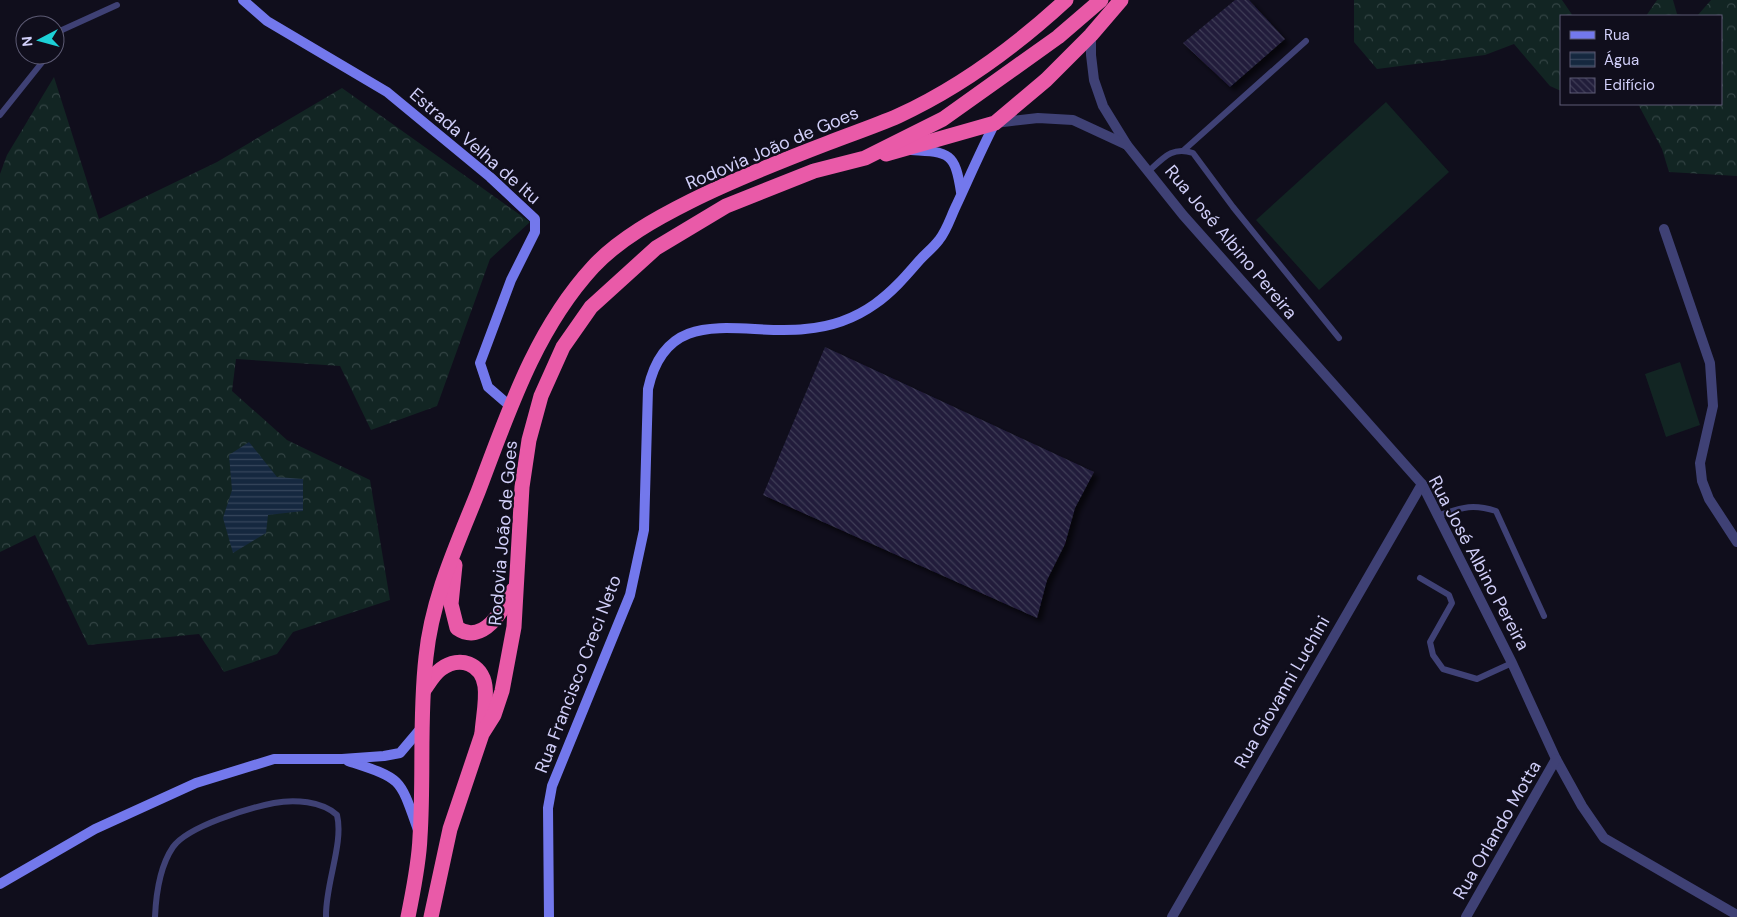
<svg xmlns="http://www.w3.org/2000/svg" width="1737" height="917" font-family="'DM Sans',sans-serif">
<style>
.grass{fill:#122523}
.forest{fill:url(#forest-crowns)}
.water{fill:url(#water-rules)}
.building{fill:url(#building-back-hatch);filter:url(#shadow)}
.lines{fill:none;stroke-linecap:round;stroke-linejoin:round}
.lane{stroke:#3f4175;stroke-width:6}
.street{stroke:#3f4175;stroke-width:10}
.secondary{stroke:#7378ec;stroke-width:10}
.highway{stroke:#e95aa8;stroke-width:15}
.labels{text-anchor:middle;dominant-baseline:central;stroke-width:4.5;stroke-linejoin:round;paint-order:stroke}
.street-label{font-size:18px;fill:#d1cff9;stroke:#100e1c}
</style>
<defs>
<pattern id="forest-crowns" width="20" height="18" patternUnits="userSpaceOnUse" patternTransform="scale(1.25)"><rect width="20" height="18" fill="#122523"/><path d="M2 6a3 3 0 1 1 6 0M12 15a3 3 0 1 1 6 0" fill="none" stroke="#344"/></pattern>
<pattern id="water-rules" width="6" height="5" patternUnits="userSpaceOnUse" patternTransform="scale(1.25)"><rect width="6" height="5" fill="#15283f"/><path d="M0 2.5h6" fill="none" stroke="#36465c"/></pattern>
<pattern id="building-back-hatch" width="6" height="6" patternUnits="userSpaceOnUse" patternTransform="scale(1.25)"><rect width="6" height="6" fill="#211d3a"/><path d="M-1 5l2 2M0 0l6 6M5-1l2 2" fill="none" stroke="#403d57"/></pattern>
<filter id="shadow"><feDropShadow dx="4.5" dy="4.5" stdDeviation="2.5" flood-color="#0009"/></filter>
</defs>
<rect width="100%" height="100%" fill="#100e1c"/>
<!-- grass -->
<g class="grass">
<path d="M1386,102L1449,172L1319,290L1256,220Z"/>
<path d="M1680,362L1700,425L1666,437L1645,374Z"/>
</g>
<!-- forest -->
<g class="forest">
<path d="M1354,0H1562L1573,16H1561V91L1550,86L1514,44L1485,55L1377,69L1354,42Z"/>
<path d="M1657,0H1673L1677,14L1687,16H1646Z"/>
<path d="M1711,0H1737V176L1669,172L1662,149L1638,104H1721V16H1697Z"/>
<path d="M54,77L99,219L217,162L342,88L530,222L490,259L437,406L371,430L340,366L236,359L232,391L287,440L370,480L390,600L293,632L277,654L224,672L199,634L88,645L35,535L0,552V174L7,155Z"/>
</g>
<!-- water -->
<path class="water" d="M249,442L277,477L303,479V511L268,515L266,533L233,553L223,518L232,490L229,455Z"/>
<!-- building -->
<g class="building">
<path d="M1235,0H1249L1285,39L1230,87L1183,43Z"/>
<path d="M825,347L1094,472L1075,508L1065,544L1047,580L1037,618L763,495Z"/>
</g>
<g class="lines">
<!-- lane -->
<g class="lane">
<path d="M55,39L62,30L117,5"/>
<path d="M0,115L48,55"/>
<path d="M1184,150L1306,41"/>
<path d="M1149,171C1164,157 1173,146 1193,153L1233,207L1339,338"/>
<path d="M1437,516C1461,508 1471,503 1496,511L1544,616"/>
<path d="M1420,578L1449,595L1452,603L1430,642L1433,655L1443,669L1477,679L1512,663"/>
<path d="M155,917C156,894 160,866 173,847C188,826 249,808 274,803C294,799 322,801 337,815C344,843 325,885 326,917"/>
</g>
<!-- street -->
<g class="street">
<path d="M1091,35V55L1094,80L1103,106L1127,145L1183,215L1422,484L1512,663L1556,759L1582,806L1604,838L1737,915"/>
<path d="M995,123L1038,118L1073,120L1127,145"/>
<path d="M1664,229L1710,363L1713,406L1700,463L1702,481L1709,499L1737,542"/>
<path d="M1172,917L1422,484"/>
<path d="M1466,917L1556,759"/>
</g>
<!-- secondary -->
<g class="secondary">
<path d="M243,0L267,21L387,92L490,177L535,219V232L511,280L480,363L488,387L510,406"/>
<path d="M911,150C950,152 955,153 961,192"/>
<path d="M348,761C402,779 399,776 418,830"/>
<path d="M0,884L95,829L196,783L274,759H342L384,756L400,753L422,727"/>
<path d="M549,917L548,808L552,786L630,595L644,530L648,389C667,302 740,336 805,329C830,327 854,319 875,304C892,292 905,277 918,262C925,254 933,248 939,240C947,230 951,216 956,206C969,178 981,150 995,123"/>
</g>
<!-- highway -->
<g class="highway">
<path d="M886,154L995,123L1046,80L1091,35L1121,0"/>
<path d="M455,565L451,604L457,628C483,646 503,610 513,590"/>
<path d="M424,690C429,683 434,674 441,669C460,655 482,664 485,686C487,700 483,718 482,733"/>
<path d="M408,917C413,891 419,864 420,837C424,777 419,717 426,657C432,598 456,547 478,492C508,413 535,330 593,267C619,239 657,218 691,201C735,179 781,161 828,143C851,134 875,126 898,116C959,88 1016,46 1066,0"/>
<path d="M431,917L450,829L482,734L494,715L502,691L514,627L522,487L529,440L541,396L563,347L591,307L656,248L726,206L814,171L865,158L943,119L1058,37L1101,0"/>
</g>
</g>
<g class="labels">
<!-- street labels -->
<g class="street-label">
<text transform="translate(475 146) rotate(41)">Estrada Velha de Itu</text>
<text transform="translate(772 148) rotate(-23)">Rodovia João de Goes</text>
<text transform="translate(1231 242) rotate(50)">Rua José Albino Pereira</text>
<text transform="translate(503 533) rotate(-85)">Rodovia João de Goes</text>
<text transform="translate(1479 563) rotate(62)">Rua José Albino Pereira</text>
<text transform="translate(578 674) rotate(-69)">Rua Francisco Creci Neto</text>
<text transform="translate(1282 692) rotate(-60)">Rua Giovanni Luchini</text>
<text transform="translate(1497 830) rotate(-60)">Rua Orlando Motta</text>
</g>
</g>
<!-- legend -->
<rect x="1560" y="15" width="162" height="90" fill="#100e1c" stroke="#5d5b74"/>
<rect x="1570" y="31" width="25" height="8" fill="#7378ec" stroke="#5d5b74"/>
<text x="1604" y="40" font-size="15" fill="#d1cff9">Rua</text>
<rect x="1570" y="52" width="25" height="15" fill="url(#water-rules)" stroke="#5d5b74"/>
<text x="1604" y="65" font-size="15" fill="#d1cff9">Água</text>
<rect x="1570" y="78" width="25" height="15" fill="url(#building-back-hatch)" stroke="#5d5b74"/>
<text x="1604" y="90" font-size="15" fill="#d1cff9">Edifício</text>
<!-- north arrow -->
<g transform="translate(40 40) rotate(264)"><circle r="24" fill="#100e1c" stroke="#5d5b74"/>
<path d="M0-4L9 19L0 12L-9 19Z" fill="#1dd1d7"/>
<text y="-8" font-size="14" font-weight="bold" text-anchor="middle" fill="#d1cff9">N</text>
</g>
</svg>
